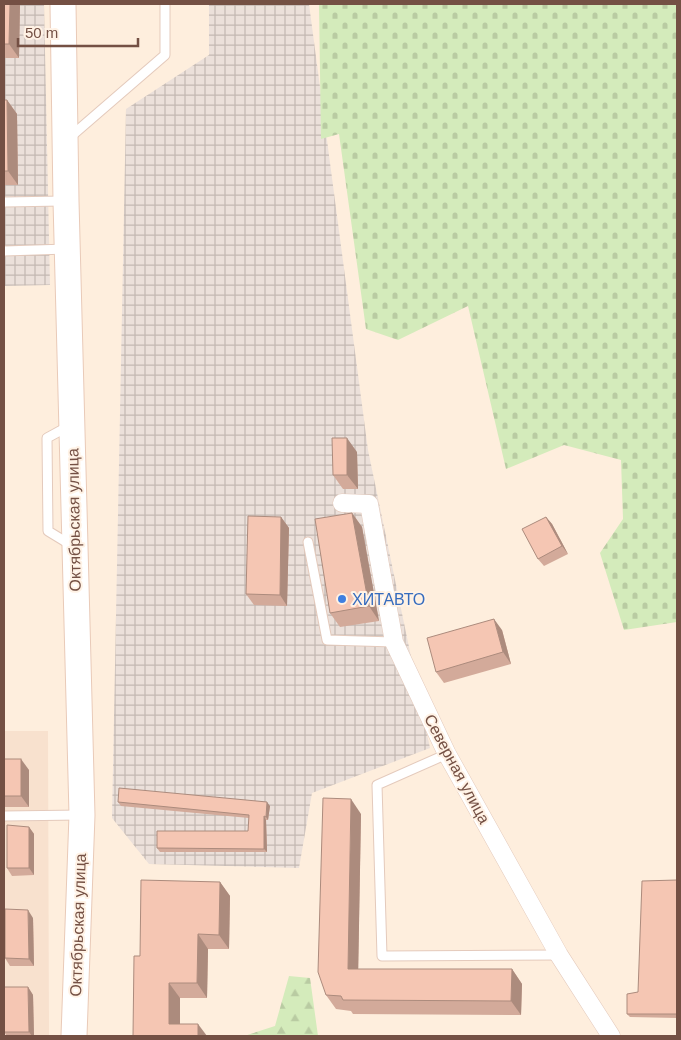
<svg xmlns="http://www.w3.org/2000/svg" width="681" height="1040" font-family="Arial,sans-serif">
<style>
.residential{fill:#f8e1ce}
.industrial{fill:url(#industrial-grid)}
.forest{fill:url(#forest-firs)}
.cemetery{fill:url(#cemetery-stones)}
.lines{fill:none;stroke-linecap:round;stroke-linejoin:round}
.lane-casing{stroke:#e4cabc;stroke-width:11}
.street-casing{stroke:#e4cabc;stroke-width:19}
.secondary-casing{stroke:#e9cab8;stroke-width:27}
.lane{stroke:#fff;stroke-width:9}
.street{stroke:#fff;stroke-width:18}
.secondary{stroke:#fff;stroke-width:25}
.wall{fill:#d3aa9a}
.shaded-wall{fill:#ac8b7d}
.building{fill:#f5c6b3;stroke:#ac8b7d}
.shop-dot{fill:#3f7fe0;stroke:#fff2e5;stroke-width:2}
.labels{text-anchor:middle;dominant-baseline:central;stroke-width:4;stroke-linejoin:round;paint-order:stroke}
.street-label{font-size:16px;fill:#745044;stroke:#fff2e5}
.shop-label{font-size:16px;fill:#366cbe;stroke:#fff2e5;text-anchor:start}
</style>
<defs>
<pattern id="industrial-grid" width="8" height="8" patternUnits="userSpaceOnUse" patternTransform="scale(1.25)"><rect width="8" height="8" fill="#ebe0da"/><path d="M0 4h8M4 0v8" fill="none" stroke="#c3b8b2"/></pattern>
<pattern id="forest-firs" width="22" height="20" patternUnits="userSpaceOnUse" patternTransform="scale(1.25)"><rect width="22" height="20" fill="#d4ebbb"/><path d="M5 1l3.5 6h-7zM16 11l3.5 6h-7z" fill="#b9cba2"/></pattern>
<pattern id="cemetery-stones" width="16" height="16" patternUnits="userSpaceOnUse" patternTransform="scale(1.25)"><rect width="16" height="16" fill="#d4ebbb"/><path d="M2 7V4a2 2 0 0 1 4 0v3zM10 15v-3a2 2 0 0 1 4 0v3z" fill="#b9cba2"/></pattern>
</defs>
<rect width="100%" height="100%" fill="#feeedd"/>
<!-- residential -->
<path class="residential" d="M4,731H48L49,1036H4Z"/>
<!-- industrial -->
<g class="industrial">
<path d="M4,4H44L50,285L4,286Z"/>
<path d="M209,4H309L368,450L430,748L312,793L299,868L149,864L112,818L126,109L209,55Z"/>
</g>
<!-- forest -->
<path class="forest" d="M289,976L310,978L318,1036H244L275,1026Z"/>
<!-- cemetery -->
<path class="cemetery" d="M319,4H677V622L624,630L600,553L623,519L621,460L564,445L506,469L468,306L398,340L366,329L339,134L321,139Z"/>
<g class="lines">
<!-- lane casing -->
<g class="lane-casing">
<g id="lane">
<path d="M69,138L165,55V4"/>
<path d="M4,202L63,201"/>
<path d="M4,251L67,249"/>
<path d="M69,426L47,438L48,531L71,545"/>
<path d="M308,542L327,640L394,642"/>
<path d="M447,754L377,785L382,956L559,955"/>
<path d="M4,816L81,815"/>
</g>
</g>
<!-- street casing -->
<g class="street-casing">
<path id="street" d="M342,503L369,504L394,642L447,754L559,955L611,1036"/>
</g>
<!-- secondary casing -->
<g class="secondary-casing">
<path id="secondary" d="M63,4L66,201L82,815L74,1036"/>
</g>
<!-- lane -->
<use href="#lane" class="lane"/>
<!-- street -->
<use href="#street" class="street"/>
<!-- secondary -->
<use href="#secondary" class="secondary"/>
</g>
<!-- wall -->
<g class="wall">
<path d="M4,4H20L19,58H4Z"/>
<path d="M4,100H7L17,114L18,185H4Z"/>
<path d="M357,452L358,489H343L333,475Z"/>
<path d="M352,513L362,527L379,621L340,627L330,613Z"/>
<path d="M281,517L289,528L287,606L254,605L246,594Z"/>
<path d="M546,517L552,524L568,554L544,566L538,559Z"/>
<path d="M502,630L511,664L444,683L436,672Z"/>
<path d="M4,759L29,770V807H4Z"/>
<path d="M118,802L270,806L268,820H266L267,852H160L157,848L248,831L249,818L121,806Z"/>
<path d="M361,814L358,969H512L522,984L521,1015L353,1014L351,1011L336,1009L326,995Z"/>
<path d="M29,827L34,834V875L12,876L7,868Z"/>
<path d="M677,880V1018L630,1017L627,1014L638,992Z"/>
<path d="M220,882L230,896L229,949H208L207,998H180V1024L133,1036L140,956Z"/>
<path d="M33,918L34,966H10L5,958Z"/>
<path d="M28,987L33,995L34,1036H7L4,1032Z"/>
</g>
<!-- shaded-wall -->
<g class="shaded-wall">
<path d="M10,4H20L19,58L9,44Z"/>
<path d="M7,100L17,114L18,185L8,171Z"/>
<path d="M347,438L357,452L358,489L347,475Z"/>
<path d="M352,513L362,527L379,621L369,606Z"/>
<path d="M281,517L289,528L287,606L280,595Z"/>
<path d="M546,517L552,524L568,554L562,546Z"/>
<path d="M494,619L502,630L511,664L503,652Z"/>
<path d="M21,759L29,770V807L21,796Z"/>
<path d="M351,799L361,814L358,983L348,969Z"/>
<path d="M267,802L270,806L268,820L266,817Z"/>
<path d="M264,816L266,820L267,852L264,849Z"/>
<path d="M29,827L34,834V875L29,868Z"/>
<path d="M220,882L230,896L229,949L219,935Z"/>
<path d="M28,910L33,918L34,966L29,959Z"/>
<path d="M198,934L208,949L207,998L197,983Z"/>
<path d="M512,969L522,984L521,1015L511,1001Z"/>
<path d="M169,983L180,998V1036L169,1024Z"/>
<path d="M28,987L33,995L34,1036H32L29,1032Z"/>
<path d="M198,1024L207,1036H198Z"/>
</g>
<!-- building -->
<g class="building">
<path d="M4,4H10L9,44H4Z"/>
<path d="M4,100H7L8,171H4Z"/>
<path d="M332,438H347V475H333Z"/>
<path d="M352,513L369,606L330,613L315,519Z"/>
<path d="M248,516L281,517L280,595L246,594Z"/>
<path d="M546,517L562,546L538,559L522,529Z"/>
<path d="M494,619L503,652L436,672L427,638Z"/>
<rect x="4" y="759" width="17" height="37"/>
<path d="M119,788L267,802L266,817L264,816V849L157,848V831H248L249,815L118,802Z"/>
<path d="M323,798L351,799L348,969H512L511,1001L343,1000L341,996L326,995L318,972Z"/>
<path d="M7,825L29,827V868H7Z"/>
<path d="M141,880L220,882L219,935L198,934L197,983H169V1024H198V1036H133L134,956H140Z"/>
<path d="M677,880V1014H627V994L638,992L642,881Z"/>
<path d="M5,909L28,910L29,959L5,958Z"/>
<path d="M4,987H28L29,1032H4Z"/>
</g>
<!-- markers -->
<circle class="shop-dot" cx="342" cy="599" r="5"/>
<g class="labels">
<!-- street labels -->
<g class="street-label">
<text transform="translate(74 520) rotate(-91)">Октябрьская улица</text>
<text transform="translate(457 769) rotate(62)">Северная улица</text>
<text transform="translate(78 925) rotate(-88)">Октябрьская улица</text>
</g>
<!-- shop labels -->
<g class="shop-label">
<text x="352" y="599">ХИТАВТО</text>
</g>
</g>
<!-- border -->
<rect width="681" height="1040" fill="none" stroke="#745044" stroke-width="10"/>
<!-- scale -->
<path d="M18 38v8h120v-8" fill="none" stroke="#745044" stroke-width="2.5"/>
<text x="25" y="38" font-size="15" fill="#745044" stroke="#fff2e5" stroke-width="4" paint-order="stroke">50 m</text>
</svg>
